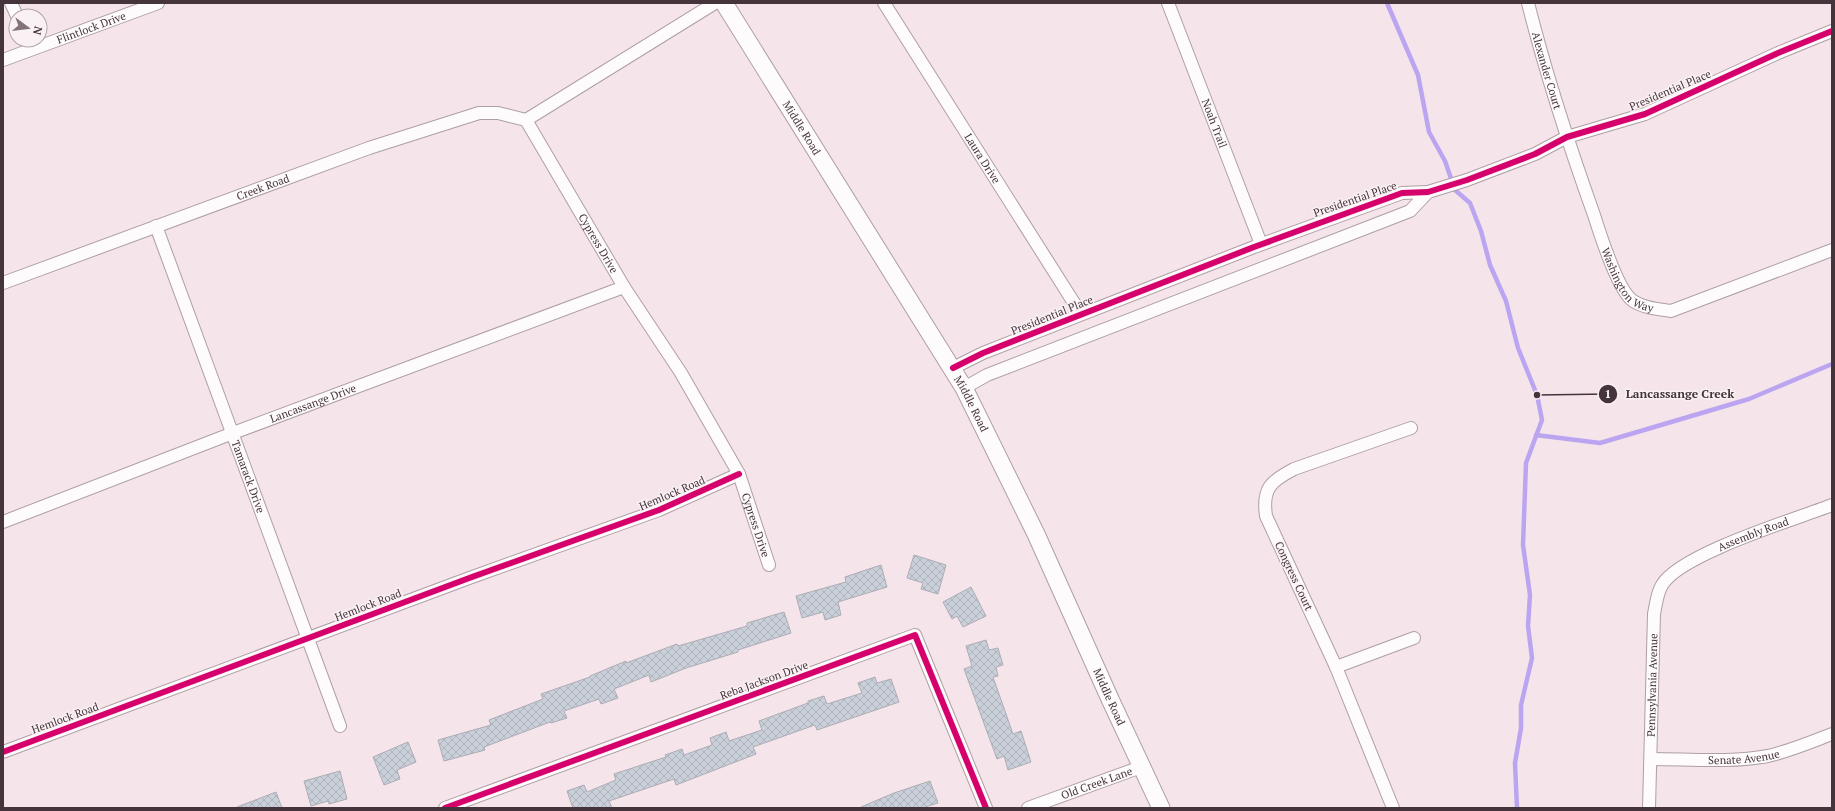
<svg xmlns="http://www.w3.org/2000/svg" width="1835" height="811" font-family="'PT Serif',serif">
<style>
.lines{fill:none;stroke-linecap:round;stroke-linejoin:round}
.stream{stroke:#bca5f0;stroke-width:4.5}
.building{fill:url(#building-cross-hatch);stroke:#adacb4}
.minor-casing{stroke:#ad9fa5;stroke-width:14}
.secondary-casing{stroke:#ad9fa5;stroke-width:19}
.minor{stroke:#fefbfc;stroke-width:12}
.secondary{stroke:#fefbfc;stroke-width:17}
.cycleway-casing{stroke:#faf1f4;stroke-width:8}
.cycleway{stroke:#d6006c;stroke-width:6}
.labels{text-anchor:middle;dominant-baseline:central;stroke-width:3;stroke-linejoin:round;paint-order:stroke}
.street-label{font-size:11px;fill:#45343b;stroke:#faf1f4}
.leader{fill:none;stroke:#45343b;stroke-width:1.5}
.callout-dot{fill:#45343b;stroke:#faf1f4;stroke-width:1.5}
.mark-label{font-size:12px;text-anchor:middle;font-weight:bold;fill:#fff}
.callout-label{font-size:12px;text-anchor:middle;font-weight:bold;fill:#45343b;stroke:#faf1f4;stroke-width:3;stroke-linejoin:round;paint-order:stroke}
</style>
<defs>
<pattern id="building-cross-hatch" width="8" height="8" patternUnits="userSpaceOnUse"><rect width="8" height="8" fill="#cad0da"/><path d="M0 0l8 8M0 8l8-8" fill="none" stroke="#afb3bc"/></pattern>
</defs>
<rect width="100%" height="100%" fill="#f6e4eb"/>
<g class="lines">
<!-- stream -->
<g class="stream">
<path d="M1387,3L1418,75L1429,132L1445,161L1455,190L1470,203L1481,231L1490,265L1506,301L1518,348L1537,395L1542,420L1526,463L1523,545L1530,595L1528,626L1532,658L1521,705V728L1515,763L1517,808"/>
<path d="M1536,435L1600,443L1749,399L1832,364"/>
</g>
</g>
<!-- building -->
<g class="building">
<path d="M914,555L946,565L938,594L921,589L923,583L907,578Z"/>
<path d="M881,565L887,587L838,602L841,615L825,620L823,612L802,618L796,596L846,582L845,577Z"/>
<path d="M971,587L986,616L963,627L957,616L952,619L943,602Z"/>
<path d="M784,612L791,633L738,650V652L686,668L651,682L649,675L614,689L618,698L601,704L599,699L564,711L567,718L551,723L550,722L484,747L485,750L444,761L438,740L491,725L489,720L543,699L541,694L590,677V676L626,661V663L677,644L678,646L747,626V623Z"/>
<path d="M986,640L989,650L998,648L1003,665L996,667L998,676L993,677L1013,734L1021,731L1031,762L1008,770L1004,756L997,759L964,669L972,666L966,646Z"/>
<path d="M875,677L877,683L891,679L899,702L817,730L815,725L753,747L756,754L676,785L674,779L609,801L612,808H573L567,791L584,785L587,792L616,780L614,774L666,757L665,755L682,749L684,755L712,745L710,738L726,732L729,741L762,730L759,721L808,703V701L824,696L827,704L862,693L858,683Z"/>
<path d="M408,742L416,762L397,770L400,779L384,785L373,757Z"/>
<path d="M340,771L347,799L329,804L328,801L311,806L304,781Z"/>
<path d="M930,781L938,803L922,808H861V807L894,793Z"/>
<path d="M276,792L282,808H237V807Z"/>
</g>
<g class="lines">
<!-- minor casing -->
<g class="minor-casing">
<g id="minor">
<path d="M11,3L17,16"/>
<path id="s1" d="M884,3L1081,314"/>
<path id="s2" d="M1168,3L1261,244"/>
<path id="s3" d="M1528,3C1546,75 1569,145 1594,215C1600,234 1618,291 1633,301C1644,308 1658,309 1671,311L1832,250"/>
<path id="s4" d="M3,60L158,3"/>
<path id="s5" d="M526,120L624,287L681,373L739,474L769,565"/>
<path d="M526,120L715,3"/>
<path id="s6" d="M156,226L340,726"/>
<path id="s7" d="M3,283L369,148L479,113H498L526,120"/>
<path d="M953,368L983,353L1254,247L1402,193L1428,192L1467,180L1535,154L1567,137L1645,114L1778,53L1832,31"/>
<path d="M964,388L987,375L1410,211L1428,192"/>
<path id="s8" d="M3,522L233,433L624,287"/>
<path d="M1336,667L1414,638"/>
<path d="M3,752L472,577L659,510L739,474"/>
<path id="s9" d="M1651,759C1689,759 1730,763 1768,756C1790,751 1811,742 1832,734"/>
<path d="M445,808L915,635L986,808"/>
<path id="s10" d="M1028,808L1141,767"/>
<path d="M1393,808L1336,667L1266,516C1262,488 1271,481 1294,469L1411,428"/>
<path id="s11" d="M1649,808L1654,614C1656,604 1657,593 1662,585C1680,554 1796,519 1832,505"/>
</g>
</g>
<!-- secondary casing -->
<g class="secondary-casing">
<g id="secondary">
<path id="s12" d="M724,3L964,388L1036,534L1110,699L1161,808"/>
</g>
</g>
<!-- minor -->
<use href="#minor" class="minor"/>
<!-- secondary -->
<use href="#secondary" class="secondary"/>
<!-- cycleway casing -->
<g class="cycleway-casing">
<g id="cycleway">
<path d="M953,368L983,353L1254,247L1402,193L1428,192L1467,180L1535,154L1567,137L1645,114L1778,53L1832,31"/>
<path d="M3,752L472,577L659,510L739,474"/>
<path d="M445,808L915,635L986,808"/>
</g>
</g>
<!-- cycleway -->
<use href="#cycleway" class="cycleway"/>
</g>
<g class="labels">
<!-- street labels -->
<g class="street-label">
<text stroke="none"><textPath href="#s4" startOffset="94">Flintlock Drive</textPath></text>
<text stroke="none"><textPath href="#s3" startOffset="70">Alexander Court</textPath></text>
<text transform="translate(1670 90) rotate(-23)">Presidential Place</text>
<text stroke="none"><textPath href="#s2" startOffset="129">Noah Trail</textPath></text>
<text stroke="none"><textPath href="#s12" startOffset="147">Middle Road</textPath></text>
<text stroke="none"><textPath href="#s1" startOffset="184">Laura Drive</textPath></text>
<text stroke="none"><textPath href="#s7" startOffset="277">Creek Road</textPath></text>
<text transform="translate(1355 199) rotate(-19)">Presidential Place</text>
<text stroke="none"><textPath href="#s5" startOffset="143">Cypress Drive</textPath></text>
<text stroke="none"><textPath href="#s3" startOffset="298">Washington Way</textPath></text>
<text transform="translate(1052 315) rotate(-22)">Presidential Place</text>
<text stroke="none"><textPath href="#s8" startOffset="332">Lancassange Drive</textPath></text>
<text stroke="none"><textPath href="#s12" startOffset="471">Middle Road</textPath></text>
<text stroke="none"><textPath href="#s6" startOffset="267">Tamarack Drive</textPath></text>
<text transform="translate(672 493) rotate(-23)">Hemlock Road</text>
<text stroke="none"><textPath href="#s5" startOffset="467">Cypress Drive</textPath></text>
<text stroke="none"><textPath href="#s11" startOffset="330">Assembly Road</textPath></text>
<text transform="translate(1294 576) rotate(65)">Congress Court</text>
<text transform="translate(368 605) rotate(-21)">Hemlock Road</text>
<text transform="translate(764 680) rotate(-20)">Reba Jackson Drive</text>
<text stroke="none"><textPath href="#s11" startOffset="123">Pennsylvania Avenue</textPath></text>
<text stroke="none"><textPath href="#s12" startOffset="795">Middle Road</textPath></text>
<text transform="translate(65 718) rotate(-20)">Hemlock Road</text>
<text stroke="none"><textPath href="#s9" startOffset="93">Senate Avenue</textPath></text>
<text stroke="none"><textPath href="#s10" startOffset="73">Old Creek Lane</textPath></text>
</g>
</g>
<!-- callouts -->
<path class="leader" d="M1537 395L1608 394"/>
<g class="callout-dot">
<circle cx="1537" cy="395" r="4"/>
<circle cx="1608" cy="394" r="10"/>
</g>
<g class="mark-label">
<text x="1608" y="398">1</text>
</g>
<g class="callout-label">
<text x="1680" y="398">Lancassange Creek</text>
</g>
<!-- border -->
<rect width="1835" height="811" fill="none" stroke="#45343b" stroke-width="8"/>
<!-- north arrow -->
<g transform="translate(28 28) rotate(105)"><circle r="19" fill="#faf1f4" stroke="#b2a5aa"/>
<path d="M0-3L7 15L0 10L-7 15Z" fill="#837279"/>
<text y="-6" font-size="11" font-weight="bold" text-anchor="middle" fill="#45343b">N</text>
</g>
</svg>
